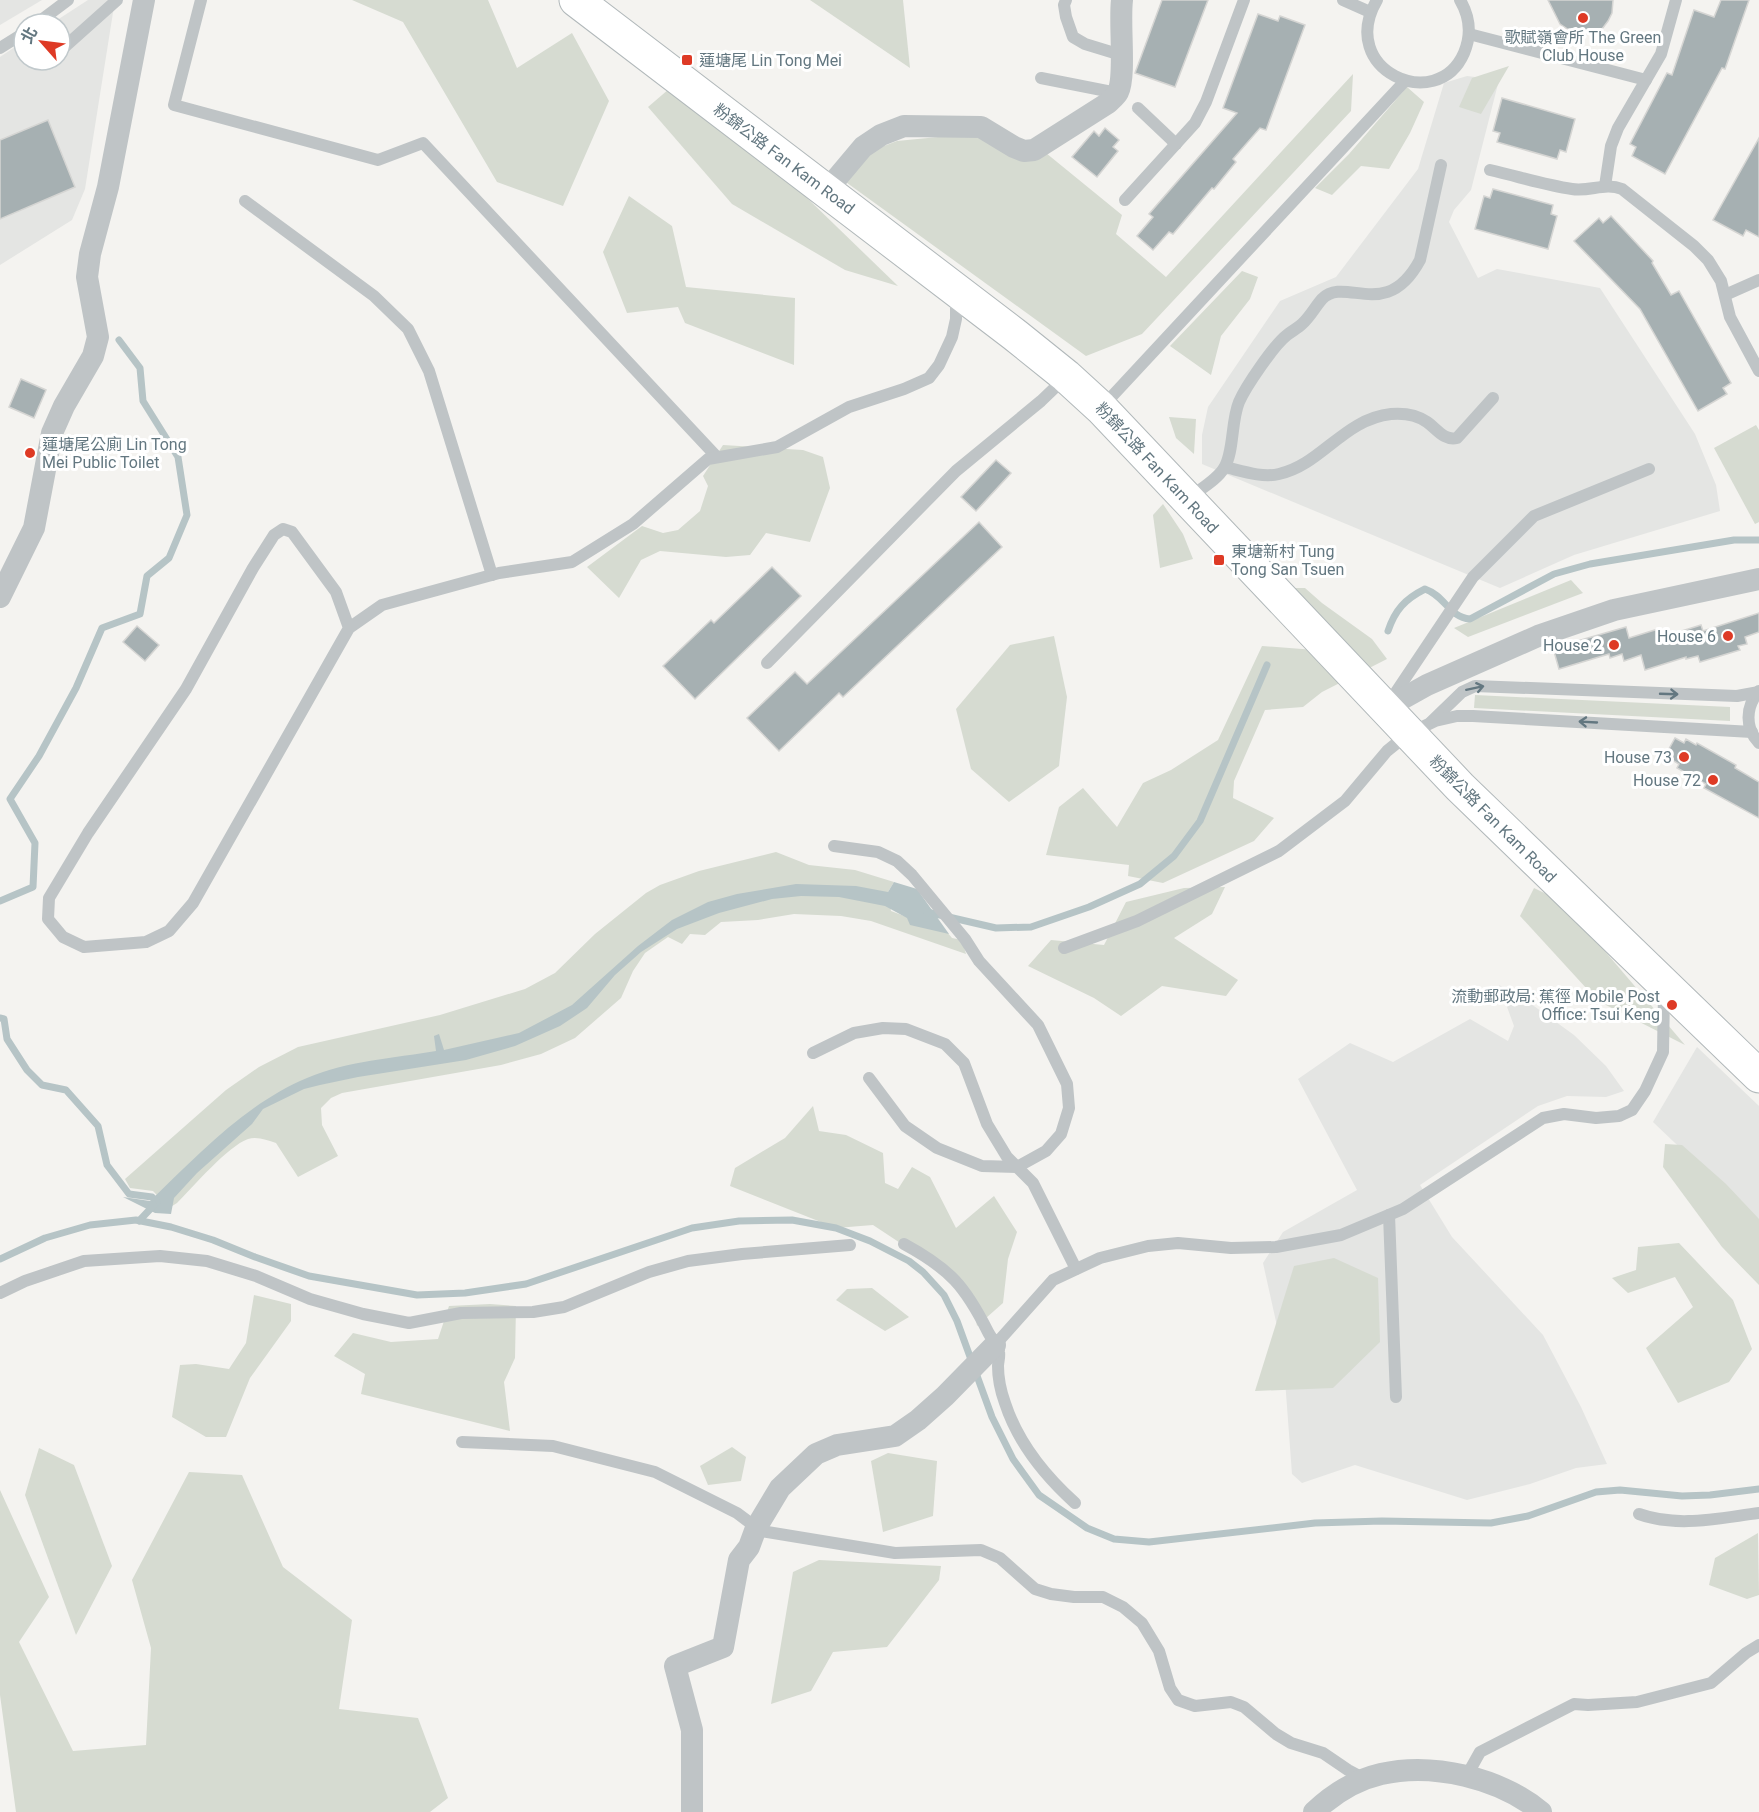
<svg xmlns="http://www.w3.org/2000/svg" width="1759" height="1812" font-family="Roboto,'Noto Sans TC',sans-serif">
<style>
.built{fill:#e4e5e3}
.green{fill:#d6dbd1}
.water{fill:#b6c4c6}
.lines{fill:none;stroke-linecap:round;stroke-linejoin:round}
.stream{stroke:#b6c4c6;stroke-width:7}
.building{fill:#a6b0b2;stroke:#d5d5d3;stroke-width:1.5}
.secondary-casing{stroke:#b1b8ba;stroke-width:35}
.service{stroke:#bfc4c6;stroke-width:12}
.minor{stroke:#bfc4c6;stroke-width:22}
.secondary{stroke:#fff;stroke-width:33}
.oneway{stroke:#637780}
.poi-dot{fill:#de3a25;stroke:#fff;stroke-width:2}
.labels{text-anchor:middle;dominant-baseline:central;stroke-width:6;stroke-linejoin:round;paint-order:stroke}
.poi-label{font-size:16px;fill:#637780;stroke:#fff;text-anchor:end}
.street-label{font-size:16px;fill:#637780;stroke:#fff}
</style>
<rect width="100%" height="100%" fill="#f4f3f0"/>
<!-- built -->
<g class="built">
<path d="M0,0H42L0,25Z"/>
<path d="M88,0H115L85,189L72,220L0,265V57L24,41V60H60V24H51Z"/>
<path d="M1467,76L1499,80L1471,190L1454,210L1449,222L1478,278L1497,269L1600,288L1695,434L1716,485L1720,511L1574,555L1500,588L1202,464V435L1208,407L1280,301L1336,277L1418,169L1444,83Z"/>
<path d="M1499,985L1527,1001L1574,1035L1606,1066L1624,1091L1606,1097L1567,1096L1538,1106L1420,1185L1452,1237L1543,1335L1581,1407L1607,1464L1576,1468L1530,1484L1467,1500L1355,1465L1302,1483L1292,1474L1283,1353L1263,1263L1283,1232L1357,1190L1298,1079L1350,1043L1393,1062L1470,1019L1508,1041L1514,1026Z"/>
<path d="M1697,1047L1759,1106V1223L1653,1122Z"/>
</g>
<!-- green -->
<g class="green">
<path d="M352,0H488L517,68L572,33L609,101L563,206L497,182L403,22Z"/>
<path d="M810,0H903L910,68Z"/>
<path d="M1509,66L1481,114L1459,107L1472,78Z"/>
<path d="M1353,74L1351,111L1142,334L1086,356L843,180L871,151L897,141L938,137H976L1046,153L1122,215L1116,234L1166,277Z"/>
<path d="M1407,87L1424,102L1410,133L1389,169L1361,166L1332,195L1315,188L1349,154Z"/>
<path d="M669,89L804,195L898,286L845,270L732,204L648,107Z"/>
<path d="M629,196L672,226L686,287L795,298L794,365L685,323L678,307L627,313L603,252Z"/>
<path d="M1242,271L1258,277L1250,299L1221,336L1211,375L1170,346Z"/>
<path d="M1169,417L1196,419L1194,454L1176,438Z"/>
<path d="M1756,425L1759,430V522L1755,524L1714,448Z"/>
<path d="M723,445L803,450L823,457L830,488L810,542L766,533L750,555L726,557L660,551L641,560L619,598L587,567L642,526L663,533L678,530L700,511L708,486L703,476Z"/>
<path d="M1163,504L1183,534L1193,559L1160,568L1153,515Z"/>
<path d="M1571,580L1583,593L1468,637L1454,628Z"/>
<path d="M1275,588H1305L1322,603L1372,639L1387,659L1322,692L1303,707L1265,710L1234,781L1233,798L1274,818L1254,841L1163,883L1128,876L1129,865L1046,855L1059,807L1083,788L1117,827L1143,783L1171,770L1218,740L1262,646L1315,650Z"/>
<path d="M1054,636L1067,697L1059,766L1009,802L971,769L956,709L1010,645Z"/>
<path d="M1475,695L1730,707V721L1474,708Z"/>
<path d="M776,852L809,865L855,870L894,882L888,892L891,911L947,932L952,938L962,940L966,954L871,921L841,916L794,914L758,920L721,922L705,935L690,934L682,944L668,937L645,953L633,971L621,998L575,1038L541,1054L501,1065L342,1093L331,1098L321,1108L322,1125L338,1156L298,1177L276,1143C267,1140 257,1136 248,1139C228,1146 193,1187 177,1203L169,1208L153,1191L130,1188L125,1179L226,1090L259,1067L298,1047L440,1015L525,989L555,973L595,934L646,893L660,885L699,871Z"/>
<path d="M1225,887L1212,914L1174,938L1238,980L1226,996L1162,986L1121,1016L1094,998L1028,966L1051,940L1104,945L1126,902L1184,888Z"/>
<path d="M1534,888L1563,902L1685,1045L1598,1001L1520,916Z"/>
<path d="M813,1106L819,1131L846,1135L883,1153L885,1183L898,1189L912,1167L930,1177L956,1228L994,1196L1017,1232L1008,1259L1003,1303L977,1326L974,1306L929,1262L873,1225L836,1228L730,1186L735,1168L785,1138Z"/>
<path d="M1665,1144L1682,1145L1726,1184L1759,1219V1285L1722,1247L1663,1167Z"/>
<path d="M1679,1243L1733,1300L1752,1349L1729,1382L1678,1403L1646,1348L1693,1307L1675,1277L1628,1293L1612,1278L1636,1270L1638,1247Z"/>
<path d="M1334,1258L1378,1278L1380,1342L1333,1388L1255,1391L1294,1266Z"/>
<path d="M872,1288L909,1317L885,1331L836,1300L847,1289Z"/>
<path d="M254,1295L291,1304V1321L250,1378L226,1437H206L172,1417L180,1365L196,1364L229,1369L246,1343Z"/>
<path d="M490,1304L516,1306L515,1358L504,1382L510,1431L361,1394L365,1374L334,1356L353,1333L391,1342L438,1339L449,1306Z"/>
<path d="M732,1447L746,1457L741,1481L708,1485L700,1466Z"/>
<path d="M39,1448L74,1465L112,1566L76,1635L25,1495Z"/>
<path d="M888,1453L937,1461L933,1516L883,1532L871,1461Z"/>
<path d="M189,1472L242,1475L283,1567L352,1620L339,1709L418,1718L448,1798L430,1812H16L0,1695V1490L49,1597L19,1642L73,1751L146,1745L151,1648L132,1580Z"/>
<path d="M1758,1533L1759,1595L1747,1599L1709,1585L1715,1558Z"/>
<path d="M819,1560L941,1566L939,1580L887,1647L833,1652L811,1691L771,1704L793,1572Z"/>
</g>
<!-- water -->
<path class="water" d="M894,882L917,889L949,934L910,925L907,918L885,906L839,897L801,896L772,899L719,913L677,929L641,952L615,975L587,1008L560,1026L515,1046L466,1060L358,1077L320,1085L304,1089L263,1109L252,1124L197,1173L174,1198L171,1214L155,1213L123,1197L150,1201C198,1155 245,1104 307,1078C347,1061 394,1058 436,1051L434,1036L439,1034L444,1050L519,1033L572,1005L638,946L672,920L708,902L737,894L796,884L856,886L888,892Z"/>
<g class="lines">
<!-- stream -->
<g class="stream">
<path d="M1388,631C1395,610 1405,599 1425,589C1445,596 1449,617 1470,619L1554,574L1590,564L1734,540H1759"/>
<path d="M0,901L33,887L35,843L10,799L39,756L76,688L102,628L140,614L147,576L169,558L187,515L178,457L143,401L140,368L119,340"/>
<path d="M927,912L996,928L1031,927L1089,907L1140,884L1174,856L1200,821L1267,665"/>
<path d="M0,1018L4,1019L7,1039L27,1070L42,1085L66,1090L98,1126L107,1165L129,1194L152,1197L157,1202"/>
<path d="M139,1221L154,1205"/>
<path d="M0,1259L45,1238L90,1225L136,1220L171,1227L213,1240L255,1257L309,1276L417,1295L465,1293L526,1284L692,1228L739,1221L792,1220L836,1228L870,1241L909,1261L923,1272L944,1295L957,1321L992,1417L1013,1459L1039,1495L1087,1528L1114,1539L1149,1542L1315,1523L1382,1521L1491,1523L1528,1516L1596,1492L1620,1490L1682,1496L1710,1495L1759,1489"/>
</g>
</g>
<!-- building -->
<g class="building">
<path d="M1162,0H1208L1175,87L1135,73Z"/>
<path d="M1548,0H1613L1612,13L1608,21L1602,29L1594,33L1584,35L1575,34L1560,24Z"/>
<path d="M1721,0H1749L1725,69L1722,68L1665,174L1632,156L1636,147L1630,144L1667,73L1672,75L1694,10L1714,17Z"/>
<path d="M1258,14L1278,21L1280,16L1305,25L1266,130L1260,128L1233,159L1236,162L1214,189L1212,188L1173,234L1169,232L1153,250L1137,236L1153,217L1149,214L1237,113L1223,108Z"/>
<path d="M1502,98L1575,119L1566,152L1560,150L1557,159L1497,142L1500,133L1493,131Z"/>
<path d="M48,120L75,187L0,219V140Z"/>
<path d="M1105,128L1119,140L1113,147L1118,151L1097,177L1072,157L1094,131L1099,136Z"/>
<path d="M1759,138V237L1746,230L1743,236L1713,220Z"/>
<path d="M1493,189L1553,205L1551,214L1557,216L1548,249L1475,229L1484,196L1490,198Z"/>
<path d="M1611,216L1653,261L1652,263L1671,295L1679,291L1731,383L1723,388L1727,394L1698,411L1640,309L1574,241L1599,218L1603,223Z"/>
<path d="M21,379L46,390L34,418L9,407Z"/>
<path d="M996,460L1011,473L976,511L961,497Z"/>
<path d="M979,522L1002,547L843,697L839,693L779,751L747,718L795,672L807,684Z"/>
<path d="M772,567L801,596L695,699L663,666L711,620L714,623Z"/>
<path d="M1759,613V632L1745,637L1747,644L1738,646L1740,650L1700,662L1698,656L1686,659V657L1645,670L1641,655L1624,661L1622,654L1610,658L1609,654L1559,669L1553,648L1626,627L1629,638L1658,629L1659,633L1668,630L1669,635L1701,625L1703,631Z"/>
<path d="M137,626L159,645L145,661L123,642Z"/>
<path d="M1675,738L1684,743L1686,739L1696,745L1697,743L1736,765L1735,768L1759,782V818L1704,788L1706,784L1677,768L1679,764L1665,756Z"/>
</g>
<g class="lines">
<!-- secondary casing -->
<g class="secondary-casing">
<path id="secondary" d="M576,0L1015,335L1066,376L1101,408L1460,787L1759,1076"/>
</g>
<!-- service -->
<g class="service">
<path d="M201,0L174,105L378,160L423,143L716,456"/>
<path d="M1066,0L1064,5L1066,17L1073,37L1085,44L1121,55"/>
<path d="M1343,0L1370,12"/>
<path d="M1377,0C1336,70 1437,115 1464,53C1472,34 1470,17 1460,0"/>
<path d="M36,24L68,0"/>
<path d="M1469,34L1646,80"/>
<path d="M0,48L24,33"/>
<path d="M60,51L117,0"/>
<path d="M48,62L50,60"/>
<path d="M1041,78L1117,93"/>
<path d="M1138,108L1176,144"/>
<path d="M1490,170C1517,176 1544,185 1572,189C1590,192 1605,182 1622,189L1694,246L1708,260L1721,281L1730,317L1759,371"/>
<path d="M1605,186L1611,146L1618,128L1661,54L1676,0"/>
<path d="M1125,200L1195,123L1206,102L1244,0"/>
<path d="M245,201L374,296L408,329L429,371L492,575"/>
<path d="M1725,295L1759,280"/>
<path d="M1102,407L1405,81"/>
<path d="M1225,467C1242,471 1262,478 1279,474C1321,465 1344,419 1391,414C1403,413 1417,415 1427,422C1437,429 1444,441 1457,438L1493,398"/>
<path d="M1189,498C1200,489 1217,480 1224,468C1234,453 1231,421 1239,402C1246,386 1274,345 1287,335C1292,331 1298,328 1302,324C1310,317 1315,307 1322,299C1346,275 1386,323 1420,260L1441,165"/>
<path d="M349,628L336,592L292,532L283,529L274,535L253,568L186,689L88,833L49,898L48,919L63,937L84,947L146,942L169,931L193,903L349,628L382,605L499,573L572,562L633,524L708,459L777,447L849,407L904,389L929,378L939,365L952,337L956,319V295"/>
<path d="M767,663L956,471L1041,401L1065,378"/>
<path d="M1759,691C1745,707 1745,728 1759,743"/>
<path d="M1390,701L1473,577L1534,516L1649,469"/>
<path d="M1431,722L1462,692L1475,686L1737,696L1759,692"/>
<path d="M834,846L878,852L897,861L912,875L965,939L979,961L1038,1025L1067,1084L1069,1108L1061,1134L1046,1151L1017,1167L982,1166L937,1148L905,1126L869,1078"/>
<path d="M1064,948L1137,921L1279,851L1345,801L1387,751L1408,734L1435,721L1457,716H1473L1752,732"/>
<path d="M813,1053L854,1033L883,1028L906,1029L945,1044L964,1063L987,1124L1007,1157L1033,1183L1076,1269"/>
<path d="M1389,1215L1396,1397"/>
<path d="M904,1244C950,1269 965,1286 988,1332C991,1338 998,1346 999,1352C1000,1356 998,1362 998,1366C998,1377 1001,1392 1005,1403C1018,1443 1044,1475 1075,1503"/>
<path d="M0,1293L25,1281L84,1261L160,1256L207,1261L256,1276L310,1299L363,1314L409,1323L461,1313L533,1312L564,1307L649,1272L688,1261L742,1254L850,1245"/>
<path d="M995,1345L1053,1280L1100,1258L1148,1246L1178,1243L1231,1248L1276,1247L1341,1235L1403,1209L1543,1118L1564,1114L1596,1118L1619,1116L1632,1110L1645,1091L1663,1052L1664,994"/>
<path d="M462,1442L553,1446L655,1472L737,1513L761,1531L895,1553L981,1550L1000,1558L1035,1589L1051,1594L1074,1597H1103L1123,1607L1142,1623L1159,1651L1170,1688L1178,1700L1195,1706L1231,1702L1244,1707L1276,1734L1291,1743L1323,1753L1348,1770L1365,1779"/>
<path d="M1639,1514C1678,1528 1719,1518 1759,1513"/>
<path d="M1466,1777L1480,1752L1574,1704L1588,1705L1637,1702L1711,1683L1746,1653L1759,1645"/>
</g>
<!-- minor -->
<g class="minor">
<path d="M826,191L863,147L881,135L904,126L981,127L1014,147L1024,151L1034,150L1108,103C1111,100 1116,96 1118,92C1126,76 1119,23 1122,0"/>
<path d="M0,597L34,528L52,433L64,406L93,356L98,337L87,277L90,254L108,187L144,0"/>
<path d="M1384,709L1427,685L1538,636L1614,610L1759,579"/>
<path d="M692,1812V1730L675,1666L723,1647L739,1560L749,1547L756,1528L780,1488L816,1454L837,1445L895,1436L918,1420L945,1396L995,1345"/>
<path d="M1314,1812C1333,1794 1355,1780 1381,1774C1433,1762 1500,1778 1541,1812"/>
</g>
<!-- secondary -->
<use href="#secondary" class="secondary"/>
</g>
<!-- one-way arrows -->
<defs><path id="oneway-shaft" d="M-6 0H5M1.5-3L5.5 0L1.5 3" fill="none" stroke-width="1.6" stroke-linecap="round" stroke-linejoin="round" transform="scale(1.5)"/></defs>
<g class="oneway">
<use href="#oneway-shaft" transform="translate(1475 688) rotate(-12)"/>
<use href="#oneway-shaft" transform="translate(1669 694) rotate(2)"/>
<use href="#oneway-shaft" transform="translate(1588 722) rotate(-177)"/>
</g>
<!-- markers -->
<g class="poi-dot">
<circle cx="1583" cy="18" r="6"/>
<rect x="681" y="54" width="12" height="12" rx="3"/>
<circle cx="30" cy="453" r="6"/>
<rect x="1213" y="554" width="12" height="12" rx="3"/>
<circle cx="1728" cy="636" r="6"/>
<circle cx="1614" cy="645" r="6"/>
<circle cx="1684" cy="757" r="6"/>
<circle cx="1713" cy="780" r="6"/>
<circle cx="1672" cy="1005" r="6"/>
</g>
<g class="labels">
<!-- poi labels -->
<g class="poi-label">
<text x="1583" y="37" text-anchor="middle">歌賦嶺會所 The Green<tspan x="1583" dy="18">Club House</tspan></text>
<text x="699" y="60" text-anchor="start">蓮塘尾 Lin Tong Mei</text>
<text x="42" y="444" text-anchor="start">蓮塘尾公廁 Lin Tong<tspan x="42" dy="18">Mei Public Toilet</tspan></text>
<text x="1231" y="551" text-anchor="start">東塘新村 Tung<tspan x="1231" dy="18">Tong San Tsuen</tspan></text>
<text x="1716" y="636">House 6</text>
<text x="1602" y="645">House 2</text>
<text x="1672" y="757">House 73</text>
<text x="1701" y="780">House 72</text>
<text x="1660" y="996">流動郵政局: 蕉徑 Mobile Post<tspan x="1660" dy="18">Office: Tsui Keng</tspan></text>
</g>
<!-- street labels -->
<g class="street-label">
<text transform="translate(784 159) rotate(37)">粉錦公路 Fan Kam Road</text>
<text transform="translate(1157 468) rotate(47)">粉錦公路 Fan Kam Road</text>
<text transform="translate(1493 819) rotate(45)">粉錦公路 Fan Kam Road</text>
</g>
</g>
<!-- north arrow -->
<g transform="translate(42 42) rotate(298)"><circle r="28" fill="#ffffff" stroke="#c1c9cc" stroke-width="1.5"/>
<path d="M0-4.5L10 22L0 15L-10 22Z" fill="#de3a25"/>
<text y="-9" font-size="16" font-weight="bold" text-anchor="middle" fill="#637780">北</text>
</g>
</svg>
